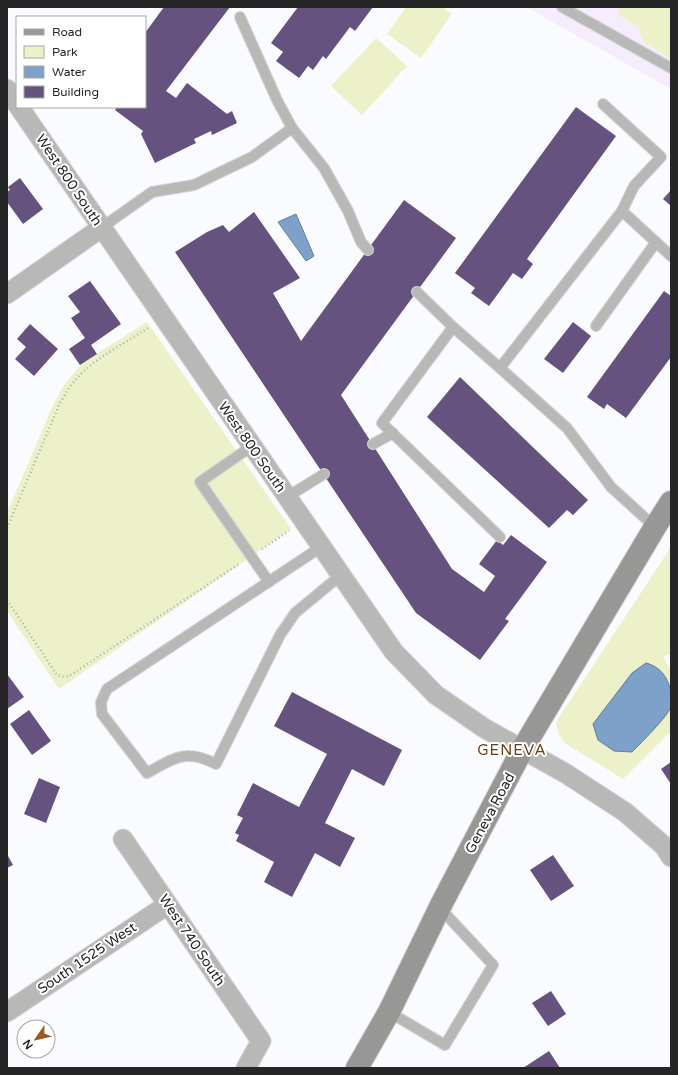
<svg xmlns="http://www.w3.org/2000/svg" width="678" height="1075" font-family="'Varela Round',sans-serif">
<style>
.education{fill:#f5edfe}
.green{fill:#ecf1c9}
.water{fill:#7da1c9;stroke:#637c98}
.building{fill:#66527e}
.lines{fill:none;stroke-linecap:round;stroke-linejoin:round}
.lane-casing{stroke:#d4d5d7;stroke-width:12}
.street-casing{stroke:#d4d5d7;stroke-width:21}
.secondary-casing{stroke:#d4d5d7;stroke-width:24}
.path{stroke:#acadaf;stroke-width:2.5;stroke-dasharray:1 3;stroke-linecap:butt}
.lane{stroke:#b8b8b6;stroke-width:10}
.street{stroke:#b8b8b6;stroke-width:19}
.secondary{stroke:#979795;stroke-width:22}
.labels{text-anchor:middle;dominant-baseline:central;stroke-width:4;stroke-linejoin:round;paint-order:stroke}
.street-label{font-size:14px;fill:#262627;stroke:#fff}
.neighbourhood-label{font-size:15px;letter-spacing:1px;fill:#673d14;stroke:#fff}
</style>
<rect width="100%" height="100%" fill="#fafbfe"/>
<!-- education -->
<path class="education" d="M526,7H671V89L604,51Z"/>
<!-- green -->
<g class="green">
<path d="M406,7H442L452,14L421,58L387,34Z"/>
<path d="M621,7H671V58L644,43L638,27L617,14Z"/>
<path d="M376,38L407,66L362,115L331,86Z"/>
<path d="M147,322L291,529L59,689L7,611V513L53,405L64,385L82,363Z"/>
<path d="M671,547V654L663,657L671,670V731L623,779L563,742L558,732L556,722Z"/>
</g>
<!-- water -->
<g class="water">
<path d="M296,214L314,256L306,261L278,222Z"/>
<path d="M646,663C662,667 671,681 671,698C671,700 672,704 671,707C668,716 640,744 632,752L614,751L598,740L593,724L632,673Z"/>
</g>
<!-- building -->
<g class="building">
<path d="M164,7H230L166,91L176,98L187,83L227,114L232,111L237,123L212,135L211,131L194,139L196,143L155,163L141,134L143,131L115,110L117,107H145V33Z"/>
<path d="M298,7H373L355,31L350,27L326,59L323,56L313,70L308,66L299,78L276,61L283,52L271,43Z"/>
<path d="M576,107L616,136L527,259L533,264L522,279L513,273L489,306L471,293L475,288L455,273Z"/>
<path d="M20,178L43,209L23,224L7,202V192L10,190L8,187Z"/>
<path d="M671,190V206L663,199Z"/>
<path d="M404,200L456,238L341,395L452,569L484,592L495,576L479,564L497,540L503,545L511,535L547,562L505,619L509,621L480,660L416,613L175,252L207,232L223,225L229,232L254,212L300,278L273,293L301,341Z"/>
<path d="M90,281L121,324L91,345L97,354L80,365L69,349L85,338L71,318L80,312L68,296Z"/>
<path d="M664,291L671,296V357L626,418L607,404L604,409L587,397Z"/>
<path d="M573,322L591,336L563,373L544,359Z"/>
<path d="M30,324L58,349L34,376L15,359L26,347L17,339Z"/>
<path d="M460,377L588,500L573,515L567,510L549,528L427,417Z"/>
<path d="M7,674L24,697L7,709Z"/>
<path d="M292,692L402,750L384,786L352,769L325,823L355,838L340,867L315,853L292,897L264,882L274,862L236,841L239,835L235,833L243,818L237,815L253,783L299,807L327,754L274,726Z"/>
<path d="M29,710L51,741L32,755L10,724Z"/>
<path d="M671,762V784L661,769Z"/>
<path d="M39,778L60,787L46,823L24,814Z"/>
<path d="M7,854L13,865L7,868Z"/>
<path d="M553,855L574,886L551,901L530,870Z"/>
<path d="M551,991L566,1014L548,1026L532,1003Z"/>
<path d="M549,1051L560,1068H523Z"/>
</g>
<g class="lines">
<!-- lane casing -->
<g class="lane-casing">
<g id="lane">
<path d="M562,7L671,68"/>
<path d="M603,104L661,157L634,186L622,211"/>
<path d="M292,128L324,168L348,211L361,242L368,250"/>
<path d="M101,228L152,192L194,185L252,157L292,128L277,100L240,17"/>
<path d="M417,292L453,327"/>
<path d="M596,326L656,242"/>
<path d="M500,368L453,327L382,423L500,537"/>
<path d="M373,444L393,433"/>
<path d="M252,446L200,482L269,582"/>
<path d="M287,497L324,474"/>
<path d="M655,527L611,487L567,428L500,368L622,211L671,256"/>
<path d="M321,547L107,689L101,702L102,714L147,773C174,758 186,748 216,764L280,635L295,613L341,575"/>
<path d="M389,1012L445,1045L493,965L440,908"/>
</g>
</g>
<!-- street casing -->
<g class="street-casing">
<g id="street">
<path d="M7,89L17,104"/>
<path d="M19,107L394,652L436,695L484,728L565,773L625,812L664,846L671,857"/>
<path d="M7,294L101,228"/>
<path d="M123,839L261,1041L246,1068"/>
<path d="M7,1012L167,905"/>
</g>
</g>
<!-- secondary casing -->
<g class="secondary-casing">
<path id="secondary" d="M357,1068L389,1012L442,903L522,750L655,527L671,502"/>
</g>
<!-- path -->
<g class="path">
<path d="M604,7H605"/>
<path d="M7,528L60,403C66,393 71,384 79,376C97,357 127,342 148,328"/>
<path d="M262,549L289,531"/>
<path d="M7,600L57,675L64,677L69,676L239,564"/>
</g>
<!-- lane -->
<use href="#lane" class="lane"/>
<!-- street -->
<use href="#street" class="street"/>
<!-- secondary -->
<use href="#secondary" class="secondary"/>
</g>
<g class="labels">
<!-- street labels -->
<g class="street-label">
<text transform="translate(69 180) rotate(56)">West 800 South</text>
<text transform="translate(252 447) rotate(55)">West 800 South</text>
<text transform="translate(490 813) rotate(-62)">Geneva Road</text>
<text transform="translate(192 940) rotate(56)">West 740 South</text>
<text transform="translate(87 958) rotate(-34)">South 1525 West</text>
</g>
<!-- neighbourhood labels -->
<g class="neighbourhood-label">
<text x="512" y="750">GENEVA</text>
</g>
</g>
<!-- border -->
<rect width="678" height="1075" fill="none" stroke="#262627" stroke-width="16"/>
<!-- legend -->
<rect x="16" y="16" width="130" height="92" fill="#ffffff" stroke="#a8a8a9"/>
<rect x="24" y="29" width="20" height="6" fill="#979795" stroke="#a8a8a9"/>
<text x="52" y="36" font-size="12" fill="#262627">Road</text>
<rect x="24" y="46" width="20" height="12" fill="#ecf1c9" stroke="#a8a8a9"/>
<text x="52" y="56" font-size="12" fill="#262627">Park</text>
<rect x="24" y="66" width="20" height="12" fill="#7da1c9" stroke="#a8a8a9"/>
<text x="52" y="76" font-size="12" fill="#262627">Water</text>
<rect x="24" y="86" width="20" height="12" fill="#66527e" stroke="#a8a8a9"/>
<text x="52" y="96" font-size="12" fill="#262627">Building</text>
<!-- north arrow -->
<g transform="translate(36 1039) rotate(236)"><circle r="19" fill="#ffffff" stroke="#a8a8a9"/>
<path d="M0-3L7 15L0 10L-7 15Z" fill="#995c20"/>
<text y="-6" font-size="11" font-weight="bold" text-anchor="middle" fill="#262627">N</text>
</g>
</svg>
